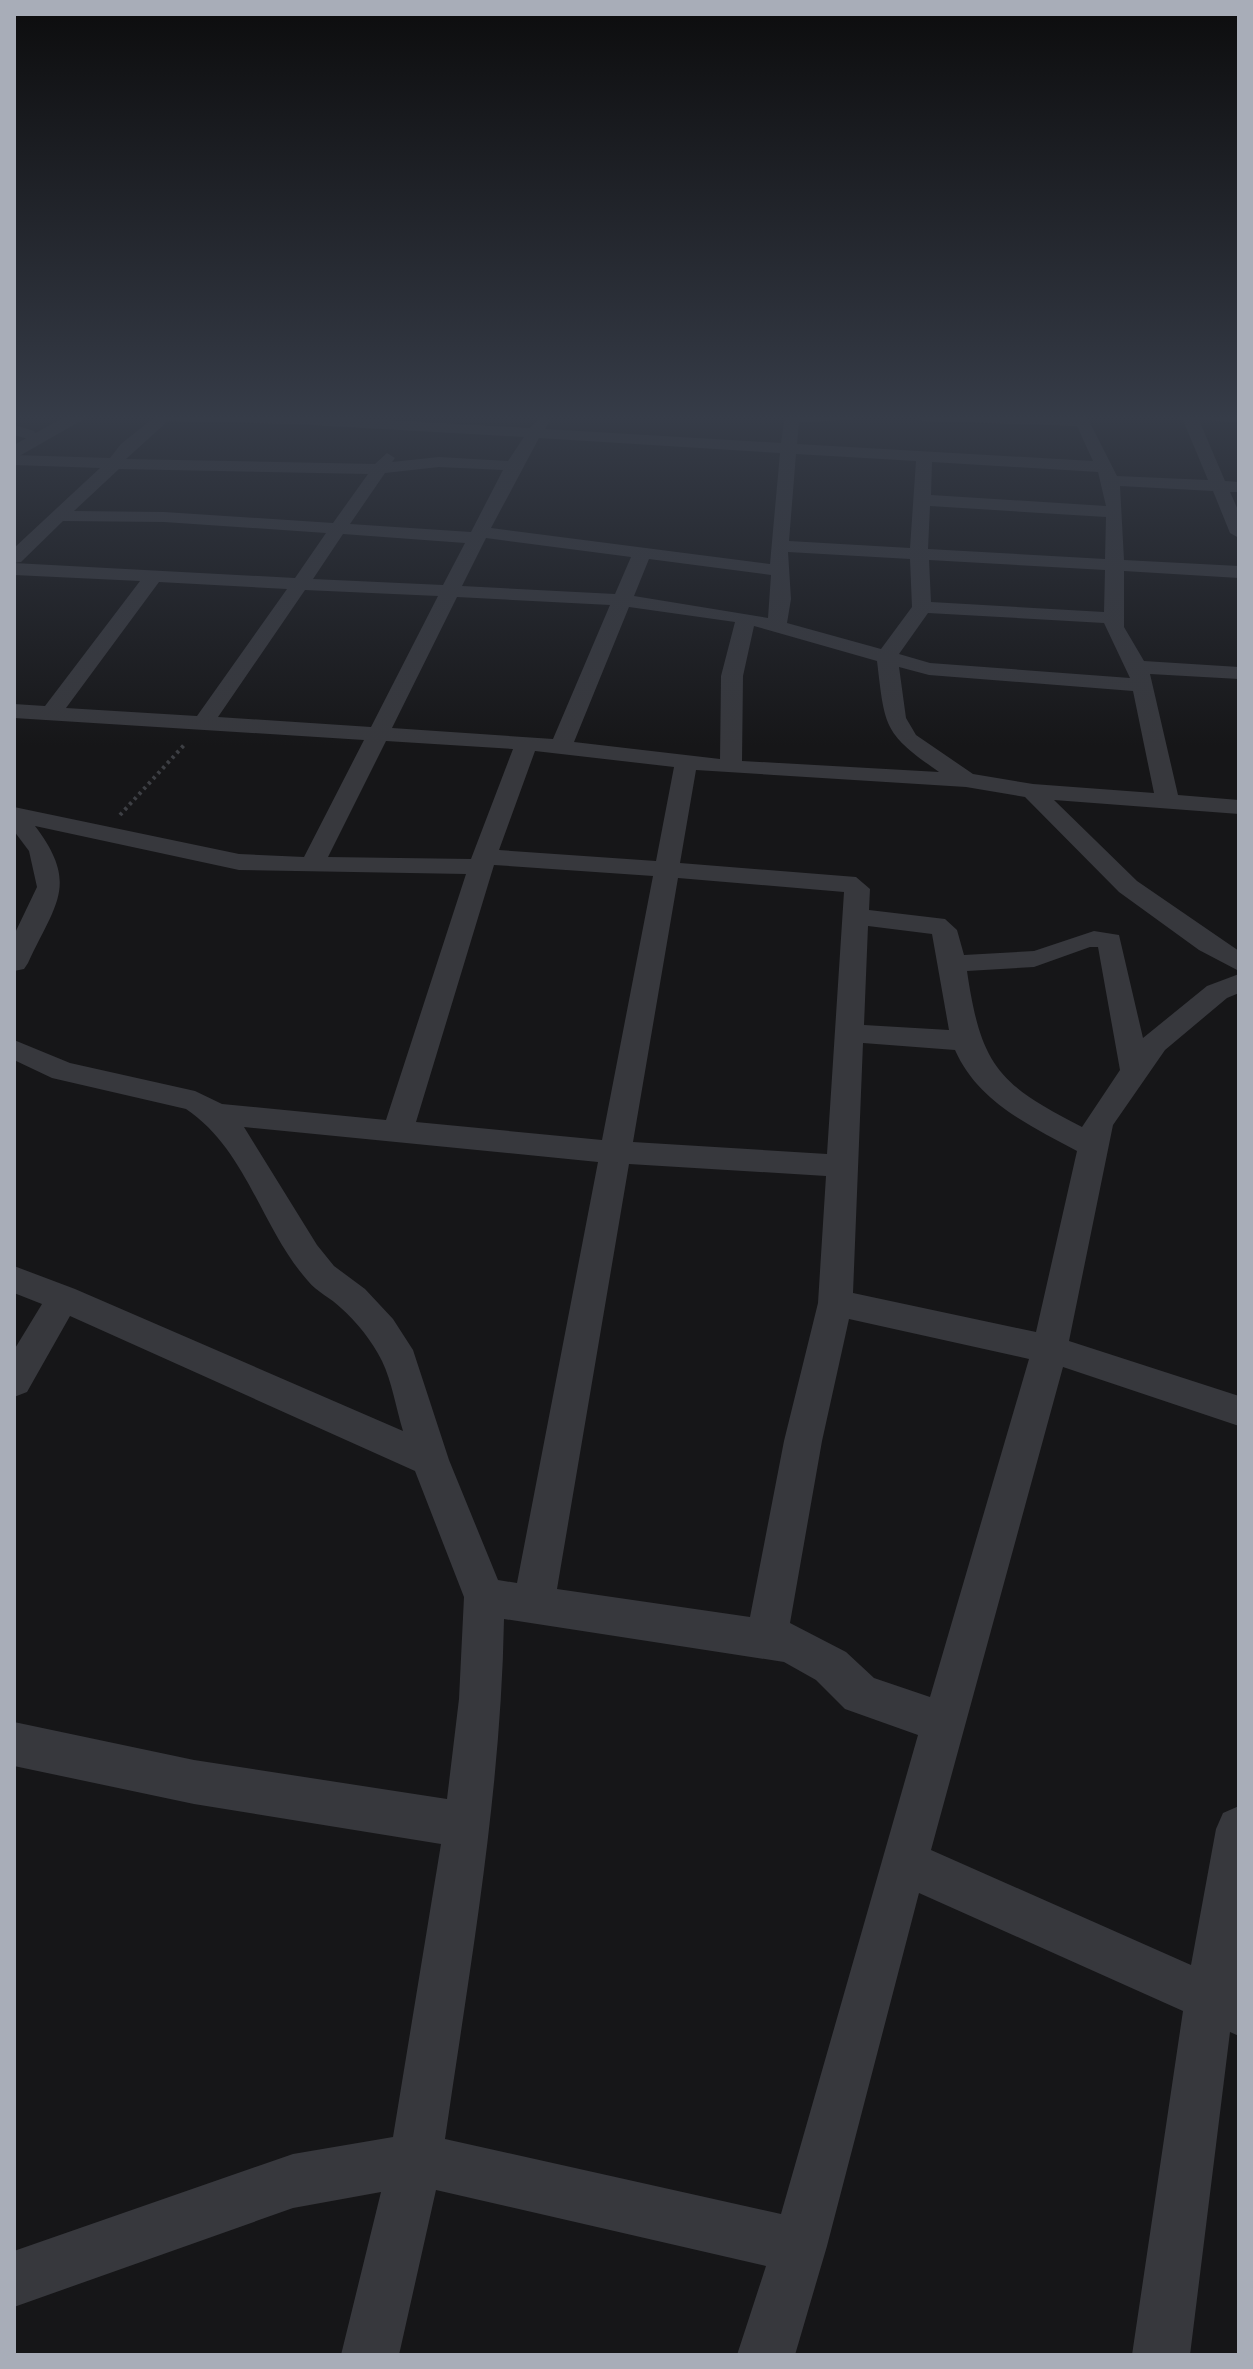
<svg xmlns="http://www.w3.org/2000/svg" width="1253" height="2369" font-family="'Golos Text',sans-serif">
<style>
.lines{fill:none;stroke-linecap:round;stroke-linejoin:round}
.path{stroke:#3d3f44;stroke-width:4;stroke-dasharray:3 4;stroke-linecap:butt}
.minor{fill:#37383d;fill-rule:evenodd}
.tertiary{fill:#37383d;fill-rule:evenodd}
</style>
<rect width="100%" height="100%" fill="#161618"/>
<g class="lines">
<!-- path -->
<path class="path" d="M120,815L186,743"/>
<!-- minor -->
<g class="minor">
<path d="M157,415H298L530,428L542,416L550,421L545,429L781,443L785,415H858L851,420L799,422L797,444L1093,461L1077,426L922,421L914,416L1086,415L1117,476L1208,480L1183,420L1168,415H1239V422L1199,420L1225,481L1239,482V492H1230L1239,512V538L1230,533L1213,491L1120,486L1124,560L1239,566V578L1124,571V627L1144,661L1239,667V679L1150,674L1178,795L1239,800V814L1054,800L1137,881L1239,951V971L1199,950L1119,892L1025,797L966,787L696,770L680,863L856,877L870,889L869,910L945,919L957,930L964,955L1034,951L1094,931L1119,935L1143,1038L1207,986L1239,974V993L1227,998L1165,1050L1113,1125L1069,1341L1239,1396V1426L1063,1367L931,1850L1191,1965L1216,1829L1223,1813L1239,1806V2036L1230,2032L1190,2355H1132L1183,2011L919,1893L827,2246L795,2355H737L766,2266L436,2190L399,2355H341L381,2192L293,2208L14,2307V2251L293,2154L393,2137L441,1844L194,1804L14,1766V1722L194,1760L447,1799L459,1699L464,1597L415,1471L70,1316L27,1392L14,1397V1350L42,1304L14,1293V1266L75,1289L403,1431C396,1408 392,1382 382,1361C372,1341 357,1322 341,1308C331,1298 317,1292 308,1281C261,1228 247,1150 186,1109L52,1078L14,1060V1040L70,1063L195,1091L222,1104L386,1120L466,874L239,870L35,826C80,885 55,904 28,963L24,969L14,971V935L37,887L29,851L14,831V807L239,854L304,857L364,740L14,718V704L45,706L140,581L14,575V548L100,468L14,465V455L110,458L121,444ZM168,421L294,424L524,437L508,461L439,457L392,462L395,458L387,453L375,464L126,459ZM539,438L780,453L770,564L491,528ZM796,454L916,461L910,548L789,541ZM932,462L1098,472L1106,506L931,495ZM439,467L503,470L471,532L350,524L385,473ZM119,469L368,474L333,523L164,512L74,511ZM930,506L1106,517L1105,559L928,549ZM63,521L164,522L326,533L295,578L14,563L21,562ZM343,534L465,543L443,585L313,579ZM486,538L631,557L615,594L462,586ZM788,552L910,559L912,607L881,649L787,623L791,599ZM649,559L771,575L768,618L634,596ZM929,560L1105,570L1104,612L931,602ZM159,582L287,589L197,716L66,708ZM305,590L438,596L371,727L218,717ZM457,597L610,605L553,739L392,728ZM629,607L735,622L721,676L720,759L574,742ZM928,613L1104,623L1130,678L930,663L899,654ZM754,626L877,661C885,727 883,733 939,772L742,761L743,676ZM899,667L929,675L1133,691L1154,793L1033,784L973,774L916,735L906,718ZM386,741L513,749L471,859L328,857ZM535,751L674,767L656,861L499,850ZM494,865L653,876L602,1140L416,1122ZM678,878L844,892L827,1154L633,1142ZM868,926L932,934L949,1030L864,1025ZM1090,947H1098L1120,1070L1082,1127C998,1084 981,1066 967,971L1034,967ZM863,1043L955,1050C978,1102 1029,1125 1077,1151L1036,1332L853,1293ZM244,1127L598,1162L517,1583L498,1580L449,1460L413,1350L393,1319L365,1289L334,1266L317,1245ZM629,1164L826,1176L818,1303L784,1441L750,1617L557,1589ZM849,1319L1029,1359L930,1697L874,1678L846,1652L790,1623L822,1441ZM504,1619L784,1662L816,1680L845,1709L918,1735L781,2214L445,2139C470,1966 501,1794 504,1619Z"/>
<path d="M14,425L34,431L36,434L28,439L14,435Z"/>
</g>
<!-- tertiary -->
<path class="tertiary" d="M68,415H91L14,459V445Z"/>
</g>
<!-- sky -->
<linearGradient id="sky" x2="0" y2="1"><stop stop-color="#0c0c0d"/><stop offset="0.56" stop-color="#363c48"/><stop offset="1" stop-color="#363c48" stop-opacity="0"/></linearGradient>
<rect width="1253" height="746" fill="url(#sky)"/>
<!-- border -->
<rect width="1253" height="2369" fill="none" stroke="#a8adb8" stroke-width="32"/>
</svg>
